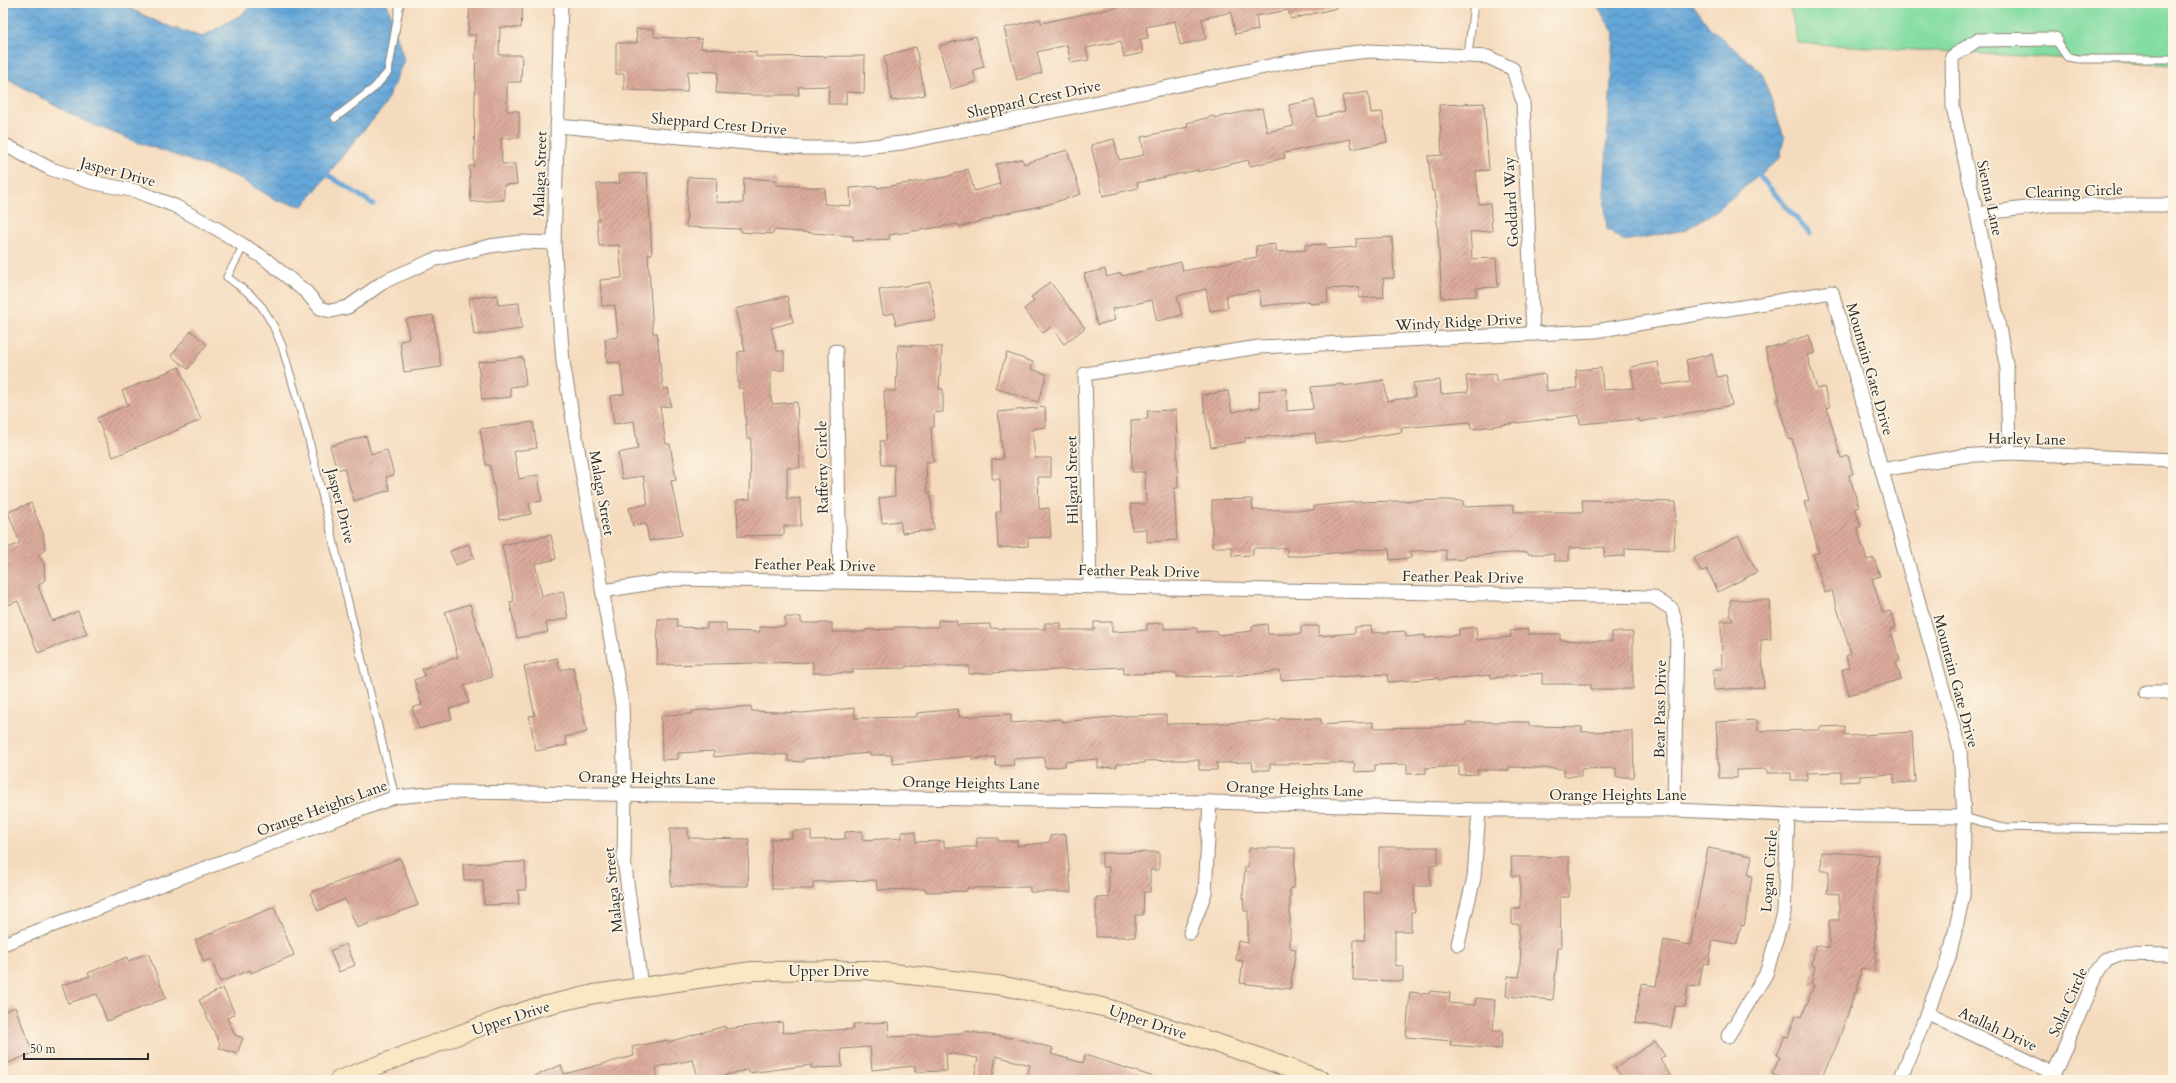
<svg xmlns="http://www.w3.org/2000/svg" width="2176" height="1083" font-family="Cardo,serif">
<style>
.green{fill:#83dca2;stroke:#578466}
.water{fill:url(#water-waves);stroke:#486882}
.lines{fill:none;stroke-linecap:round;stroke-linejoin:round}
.stream{stroke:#64a6d8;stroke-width:5}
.building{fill:url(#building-hatch)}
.lane-casing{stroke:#908374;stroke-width:9}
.street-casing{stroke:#908374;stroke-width:15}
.secondary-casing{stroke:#908374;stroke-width:20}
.lane{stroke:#fff;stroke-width:7}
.street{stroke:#fff;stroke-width:13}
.secondary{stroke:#fae7c3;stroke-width:18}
.labels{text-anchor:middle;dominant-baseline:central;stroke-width:3.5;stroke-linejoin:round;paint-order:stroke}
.street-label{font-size:15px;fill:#2b2b2b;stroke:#fcf5e5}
</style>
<defs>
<pattern id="water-waves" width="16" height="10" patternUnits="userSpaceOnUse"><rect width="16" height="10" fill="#64a6d8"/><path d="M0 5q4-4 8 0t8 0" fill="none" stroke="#5387af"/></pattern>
<pattern id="building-hatch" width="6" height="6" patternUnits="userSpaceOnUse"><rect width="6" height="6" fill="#dcab9c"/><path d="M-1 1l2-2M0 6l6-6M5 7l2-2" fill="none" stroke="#b38b7f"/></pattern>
</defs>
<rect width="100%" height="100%" fill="#fcf5e5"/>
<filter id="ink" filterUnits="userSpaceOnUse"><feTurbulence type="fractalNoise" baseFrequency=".025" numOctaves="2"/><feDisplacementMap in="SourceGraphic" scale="8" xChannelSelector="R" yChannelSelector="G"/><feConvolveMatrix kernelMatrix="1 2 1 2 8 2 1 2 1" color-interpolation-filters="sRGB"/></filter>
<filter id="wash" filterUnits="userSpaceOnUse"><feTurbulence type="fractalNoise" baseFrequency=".012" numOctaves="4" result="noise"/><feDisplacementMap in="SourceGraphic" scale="16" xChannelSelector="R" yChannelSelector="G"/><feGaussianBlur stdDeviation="0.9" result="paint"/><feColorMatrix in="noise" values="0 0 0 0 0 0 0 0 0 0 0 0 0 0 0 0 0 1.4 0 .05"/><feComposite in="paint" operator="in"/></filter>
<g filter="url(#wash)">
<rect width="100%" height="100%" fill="#f5dbbe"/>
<!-- green -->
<path class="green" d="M1789,3H2173V65L1798,43Z"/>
<!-- water -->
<g class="water">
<path d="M3,3H119L162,24L202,37L242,14L254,3H387L404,60L384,107L355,140L303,206L278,201L235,176L137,142L79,119L3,76Z"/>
<path d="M1595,3H1692L1710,28L1762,73L1784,137L1780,158L1717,210L1685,230L1624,241L1607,229L1604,195L1614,33Z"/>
</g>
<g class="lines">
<!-- stream -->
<g class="stream">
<path d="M322,171L373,204"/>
<path d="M1755,171L1810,234"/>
</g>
</g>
<g id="blocks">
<!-- building -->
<g class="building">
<path d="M470,3H523L521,28L500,27L499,55H522L521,82H507V111H519V138H501L502,164H515L517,184L504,185V200L471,202L469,166H474L476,35H468Z"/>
<path d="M1137,3H1336L1337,8L1291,19L1288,10L1256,16L1258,30L1235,34L1231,12L1202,19L1206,39L1180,45L1175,21L1146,27L1148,38L1140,39L1143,53L1124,57L1121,41L1086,48L1089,60L1071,63L1067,45L1037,52L1042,73L1017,80L1004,28L1040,19L1041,23Z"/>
<path d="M636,29H654V37L702,39L701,48L756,52V57L865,56L864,93L846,92V104H828L829,86L798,87L799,95H752L716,93L718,72L688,71L687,92L624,90V74H616V43H637Z"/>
<path d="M976,36L984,67L973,70L976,82L951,89L939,46Z"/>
<path d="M916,47L925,95L892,101L884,56Z"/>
<path d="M1368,92L1371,113L1382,112L1387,142L1352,149L1350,139L1284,153L1285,158L1250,166L1248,160L1198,172V170L1137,183L1138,188L1103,196L1091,145L1114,139L1119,160L1144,155L1141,137L1188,127L1187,123L1214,116L1215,118L1262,108L1267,132L1294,126L1289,105L1314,100L1318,117L1345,111L1342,96Z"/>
<path d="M1484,103L1489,170L1476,171L1479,204L1490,203L1492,231L1470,232L1472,259L1496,258L1498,287L1476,288V296L1442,298L1435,191H1432L1428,156L1442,155L1439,105Z"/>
<path d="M1067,150L1081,194L1046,205L993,216V218L959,227L958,224L889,235L890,239L853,241V236L774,230L773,234L741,232V229L686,227L688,177L717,178L716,202L743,203L744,178L776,180V185L825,188L824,204L851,206L850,188L877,186V188L946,177L968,169L974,191L1000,184L996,164L1022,159L1024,164Z"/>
<path d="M647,173L652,254H648L653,333H657L663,389L668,388L671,406L660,407L666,444H670L676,480L671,481L682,535L649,541L646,524L633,526L629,508L648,504L643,476L622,479L618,453L638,449L634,421L614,424L610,396L624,394L620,362L607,363L605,339L618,337L615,305L602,306L600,280L622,278L619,245L599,246L597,220H599L597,184L620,183L619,174Z"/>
<path d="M1392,237L1394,278H1383L1384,297L1359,298V287L1327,289L1328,302L1310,304V301L1261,306L1259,290L1226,296L1228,308L1210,311L1206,289L1177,296L1182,315L1157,321L1152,300L1112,309L1115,320L1097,325L1084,274L1105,269L1107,277L1121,273L1122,276L1181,262L1183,271L1257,257L1256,246L1276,244V252L1306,250L1305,245L1326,244V249L1356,247V239Z"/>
<path d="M930,282L936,319L896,325L894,313L883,315L879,290Z"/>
<path d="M1050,282L1085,328L1064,344L1051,327L1043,333L1024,309L1034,301L1031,297Z"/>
<path d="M497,295L498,305L519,303L522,329L474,335L469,298Z"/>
<path d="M787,296L793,322L771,328L777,351H784V370H771V400L773,404L797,402L800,468H787V499L800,498L801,526H784V535L738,536L737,500L750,499L751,438H747L743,388H738V352L745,351L735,309Z"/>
<path d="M433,315L441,367L404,372L400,341L409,339L406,319Z"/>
<path d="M191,331L207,344L188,369L171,356Z"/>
<path d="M1809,335L1815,353L1807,355L1817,389L1824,387L1830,407L1827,408L1841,458L1848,456L1853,474L1849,475L1859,507L1855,508L1861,527L1857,528L1867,560L1874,558L1880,576L1872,579L1883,613L1890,611L1895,628L1890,629L1900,660L1896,662L1901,679L1849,695L1842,670L1849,667L1846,656L1851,654L1832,591L1825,593L1813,554L1819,552L1804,502L1809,500L1792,439L1789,440L1777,400H1780L1765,349Z"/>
<path d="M898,345L942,347L939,389H943V412L934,413V427H931L933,462H926L927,492H930L934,530L902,533L900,521L882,523L879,498L895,496L894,465H882L880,441H886L884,391H896Z"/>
<path d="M1007,353L1033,362L1031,369L1047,374L1038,402L995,388Z"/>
<path d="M1712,354L1717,377L1726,375L1732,405L1639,422V419L1580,424L1579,415L1471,429L1470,422L1401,428L1402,432L1349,440L1316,443L1315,433L1245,438V442L1211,447L1202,395L1228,391L1232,412L1260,407L1259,391L1286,389L1287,411L1313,409L1311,387L1344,384V386L1384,380L1387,401L1415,397L1413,383L1440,380L1441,394L1468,392L1466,376L1496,374V381L1545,374L1547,391L1577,388L1576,370L1601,368L1603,390L1634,388L1631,367L1658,362L1662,385L1690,381L1686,360Z"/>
<path d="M523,357L526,385L510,387L511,397L482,400L478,362Z"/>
<path d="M179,367L201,420L113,457L97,418L128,405L122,391Z"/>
<path d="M1045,407L1046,427L1032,429L1035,458H1051V477H1038L1039,509L1049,508L1051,537L1028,538V546L998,548L996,512H1001L1000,479H992V460L1003,459L998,412Z"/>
<path d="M1176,410L1178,488H1174L1177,540L1147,542V529L1132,530L1131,504H1146L1145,472H1132L1131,420L1148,419L1147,411Z"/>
<path d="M533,422L537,448L514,451L519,479L538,475L542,501L529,503L531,514L500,520L490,465H486L480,429Z"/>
<path d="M366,436L371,454L387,450L394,475L386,477L390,490L354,501L344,468L337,470L330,446Z"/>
<path d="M1252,499L1253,510H1314V506L1355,502L1447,500L1463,501L1464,507L1514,505V512H1583L1582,500L1676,502L1674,550L1625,548V556L1604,557V547L1569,548V561H1554V554H1528V552L1465,556V559L1446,560V550L1410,551L1411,558L1390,560L1389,549L1370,550V549L1305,556H1287V548H1253V555L1232,556V547H1212V500Z"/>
<path d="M31,503L43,533L45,550L38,555L44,564L45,580L38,586L52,621L78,611L87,634L38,653L18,601L3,607V550L20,543L8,512Z"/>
<path d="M551,535L556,559L535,564L542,596L563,591L568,618L546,623L548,632L517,638L510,602L514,601L502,545Z"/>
<path d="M1739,536L1757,572L1718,592L1707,569L1701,572L1694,558Z"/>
<path d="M469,544L474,558L456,565L450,551Z"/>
<path d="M1730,600H1769L1771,639L1761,640L1764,687L1714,690L1713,669H1722L1721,621H1733L1730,616Z"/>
<path d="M470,604L492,677L464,686L469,703L449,709L452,719L419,729L412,708L422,705L414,680L425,676L422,669L458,657L445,612Z"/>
<path d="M785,617H801V623H832V632H865V630L894,629V627H938V620L957,621V625L990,624V628L1009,629H1045V623H1061V630H1094V622H1112V632L1147,630V624L1164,623V629L1197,628V632L1217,631V635L1252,631V626L1267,624L1268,634H1301V626H1319V636L1355,633V627L1371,626L1372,633L1405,631L1406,637L1425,635V638L1459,635V629L1476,627L1477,640L1511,637L1510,631L1528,629V634H1560V640L1582,641H1612V632H1633V689H1591V684H1542V673L1491,678V675L1439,680L1438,678L1388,682L1387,674L1281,680L1280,671L1233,676L1177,677V673L1124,674V667L969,674V666H906V668L853,669V673H813V662L657,665L658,619H677V627L707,628V623H726V631L760,632V627L785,626Z"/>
<path d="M557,658L560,670L573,667L587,732L565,737L567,745L536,751L529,716L535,715L524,666Z"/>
<path d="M751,706L752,711L803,713L854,708L855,718L917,717V713L958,709L959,717L1011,714V723L1061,719L1062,722L1122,716L1166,715V724L1228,723L1280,720V718L1321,719V725L1373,722V728L1435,727L1466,725V722H1529V726L1582,727V732L1633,731L1634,777H1616V768L1581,769V776H1564V769L1540,768L1509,767V770H1477L1478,774L1459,775V766L1426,768V773L1407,774V764L1375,765V771L1355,772L1354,763L1270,764V770H1253L1252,762L1217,763V770H1199V760H1177L1145,761V763L1117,764V767L1098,768V759L1065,762V766L1045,768L1044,757L1013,759L1014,765L996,766L995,757L972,759V756L892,764V755H870V753L804,759V762L788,761V755L751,753L714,757V751L678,753V759L662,760L661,715L692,714V711Z"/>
<path d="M1757,720L1758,731L1820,730V727L1845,726V736L1912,732L1915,782L1894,783V774L1860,776V781L1841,782V772L1807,773V780H1791V773H1767V769L1737,770V778H1719L1716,722Z"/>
<path d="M670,828H688V838L749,839L748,886H671Z"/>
<path d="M792,831H811V840L845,839V832L862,831V840L902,838V832H915L916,842L944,841V847H977V838H998V841H1017V846L1050,842V836L1066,834L1071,892H1030V887L967,888V891L926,892V889L877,890L876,880L813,882V889H772L771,839L792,838Z"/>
<path d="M1379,847H1438V865H1430V886H1414L1415,912H1411V931H1395V966H1403V981L1353,980L1354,940H1365L1364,892H1379Z"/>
<path d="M1249,848H1295L1294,888H1290V948L1296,949L1290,989L1240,983L1243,961L1236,960L1238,941L1248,943V911H1244L1243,894L1245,867H1248Z"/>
<path d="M1708,848L1752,856L1748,875L1752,876L1748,905L1744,926L1741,925L1737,944L1713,940L1709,964L1703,963L1699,987L1688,986L1685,1007L1675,1006L1671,1028L1635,1023L1641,984L1656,986L1664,940L1690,945Z"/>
<path d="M1159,852V870H1150V892H1144L1143,915H1135V937H1096V897L1109,898V867H1102V853Z"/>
<path d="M1822,852L1879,855L1875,896L1876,961L1874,970L1861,968L1857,993H1855L1837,1045L1820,1080H1785L1772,1074L1780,1057L1776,1055L1785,1036L1788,1037L1796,1015L1802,1017L1814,985H1811L1815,966L1812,965L1815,945L1829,948V920H1839V894L1827,893L1829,871H1821Z"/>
<path d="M1511,857H1569V897H1560L1561,948H1558L1553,1000L1506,996L1508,976L1519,977L1521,949H1519V924H1512V908H1520V876H1512Z"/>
<path d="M400,858L418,905L357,928L345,899L318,911L310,893Z"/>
<path d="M525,862L526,890H518L519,904L484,905L483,880H464L463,864Z"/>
<path d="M274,907L294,955L251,973L250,970L220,982L211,959L204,962L195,940Z"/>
<path d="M346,944L355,965L339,972L330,951Z"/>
<path d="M148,953L166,998L107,1021L97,994L68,1003L62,985L90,976L88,973L127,957L128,961Z"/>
<path d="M223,988L235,1014L227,1018L235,1035L243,1038L237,1054L219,1048L220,1044L199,1000Z"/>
<path d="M1430,991L1450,993L1449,1003L1475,1005L1476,998L1495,1000L1493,1031H1503L1501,1049L1450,1045L1451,1041L1406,1037L1410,992L1429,994Z"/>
<path d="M15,1007L33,1053L3,1065V1012Z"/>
<path d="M782,1022L783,1033L854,1029L853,1024L888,1022L889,1037L963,1033L964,1031L1018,1039L1053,1048L1051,1054L1083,1063L1085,1055L1157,1078V1080H1026L1030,1065L996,1056L992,1080H981L974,1079L978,1058L946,1053L947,1071L915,1072V1066L872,1070L870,1047L841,1049L842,1067L811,1068V1065L749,1073V1069L708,1080H699L693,1060L656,1067L658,1080H525L561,1065L564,1074L634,1056L632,1047L667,1040L668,1042L725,1026L726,1029Z"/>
<path d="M1655,1041L1665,1056L1660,1060L1674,1080H1623L1615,1068Z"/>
</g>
</g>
</g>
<g filter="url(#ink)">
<use href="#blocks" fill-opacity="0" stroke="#908374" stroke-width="1"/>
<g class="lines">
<!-- lane casing -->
<g class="lane-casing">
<g id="lane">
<path d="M2055,39L2067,57L2079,59H2173"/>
<path d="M1468,56L1474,3"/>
<path d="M335,118L374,88L388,72L400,3"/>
<path d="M244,245L227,277L250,294L262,307L273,325L282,346L308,436L395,797"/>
<path d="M1964,817L1999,827L2173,830"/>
</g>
</g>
<!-- street casing -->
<g class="street-casing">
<g id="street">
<path d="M561,3L554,243L563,362L622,705L625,793L624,860L641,986"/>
<path d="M557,126L804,148H854L902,143L1307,58L1369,51L1488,57L1513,69L1523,102L1533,334"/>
<path d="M3,144L51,169L90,182L136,191L175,206L219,230L264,258L306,292L320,308L331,311L348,307L385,281L433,260L490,246L520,242L554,243"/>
<path d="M1977,214L2050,205H2173"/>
<path d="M836,351L840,582"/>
<path d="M2009,453L2007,369L1977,214L1953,107L1952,57L1977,40L2055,39"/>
<path d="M1882,470L1961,456L2009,453L2173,460"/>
<path d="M1090,586L1085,374L1259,347L1595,331L1832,292L1960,750L1964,817L1963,896L1949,958L1900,1080"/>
<path d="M603,591L676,579L1653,597L1672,609L1677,629L1674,810"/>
<path d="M2146,692H2173"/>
<path d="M1190,933L1205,893L1210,802"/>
<path d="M3,944L395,797L451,792L1210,802L1479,810H1674L1788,815L1964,817"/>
<path d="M1458,944L1474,878L1479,810"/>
<path d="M1928,1013L2054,1073"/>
<path d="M1728,1036L1766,974L1784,913L1788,815"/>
<path d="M2051,1080L2098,971L2107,959L2120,954L2173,955"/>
</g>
</g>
<!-- secondary casing -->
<g class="secondary-casing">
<path id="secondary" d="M339,1080L498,1020L534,1008L594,994L752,971L866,970L1004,986L1107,1008L1250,1054L1321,1080"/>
</g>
<!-- lane -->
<use href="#lane" class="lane"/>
<!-- street -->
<use href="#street" class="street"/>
<!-- secondary -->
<use href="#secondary" class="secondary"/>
</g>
</g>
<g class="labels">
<!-- street labels -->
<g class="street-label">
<text transform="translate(1034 99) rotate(-12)">Sheppard Crest Drive</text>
<text transform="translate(719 124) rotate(5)">Sheppard Crest Drive</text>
<text transform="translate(118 172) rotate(15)">Jasper Drive</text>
<text transform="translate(540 174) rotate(-88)">Malaga Street</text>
<text transform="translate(2074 191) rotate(-2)">Clearing Circle</text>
<text transform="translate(1990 198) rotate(78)">Sienna Lane</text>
<text transform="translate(1511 202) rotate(-93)">Goddard Way</text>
<text transform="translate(1459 322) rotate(-3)">Windy Ridge Drive</text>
<text transform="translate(1870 369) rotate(74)">Mountain Gate Drive</text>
<text transform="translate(2027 439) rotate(1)">Harley Lane</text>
<text transform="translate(822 467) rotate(-91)">Rafferty Circle</text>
<text transform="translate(1072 480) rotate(-91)">Hilgard Street</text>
<text transform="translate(602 493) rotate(80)">Malaga Street</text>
<text transform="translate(341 506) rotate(76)">Jasper Drive</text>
<text transform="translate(815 565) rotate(1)">Feather Peak Drive</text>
<text transform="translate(1139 571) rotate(1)">Feather Peak Drive</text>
<text transform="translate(1463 577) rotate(1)">Feather Peak Drive</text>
<text transform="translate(1956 681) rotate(75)">Mountain Gate Drive</text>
<text transform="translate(1660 709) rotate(-89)">Bear Pass Drive</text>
<text transform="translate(647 778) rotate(1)">Orange Heights Lane</text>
<text transform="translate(971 783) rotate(1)">Orange Heights Lane</text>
<text transform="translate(1295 789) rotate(2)">Orange Heights Lane</text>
<text x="1618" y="795">Orange Heights Lane</text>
<text transform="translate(322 808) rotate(-20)">Orange Heights Lane</text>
<text transform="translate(1769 871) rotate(-86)">Logan Circle</text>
<text transform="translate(613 890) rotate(-96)">Malaga Street</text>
<text x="829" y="971">Upper Drive</text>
<text transform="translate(2068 1002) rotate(-66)">Solar Circle</text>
<text transform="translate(511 1018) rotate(-18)">Upper Drive</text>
<text transform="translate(1148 1022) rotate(18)">Upper Drive</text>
<text transform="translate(1998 1029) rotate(25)">Atallah Drive</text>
</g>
</g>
<!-- margin -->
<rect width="2176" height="1083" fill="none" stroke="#fcf5e5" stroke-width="16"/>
<!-- scale -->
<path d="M24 1053v6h124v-6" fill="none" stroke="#2b2b2b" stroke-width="2"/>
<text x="30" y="1053" font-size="12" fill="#2b2b2b" stroke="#fcf5e5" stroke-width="3" paint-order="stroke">50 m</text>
</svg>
